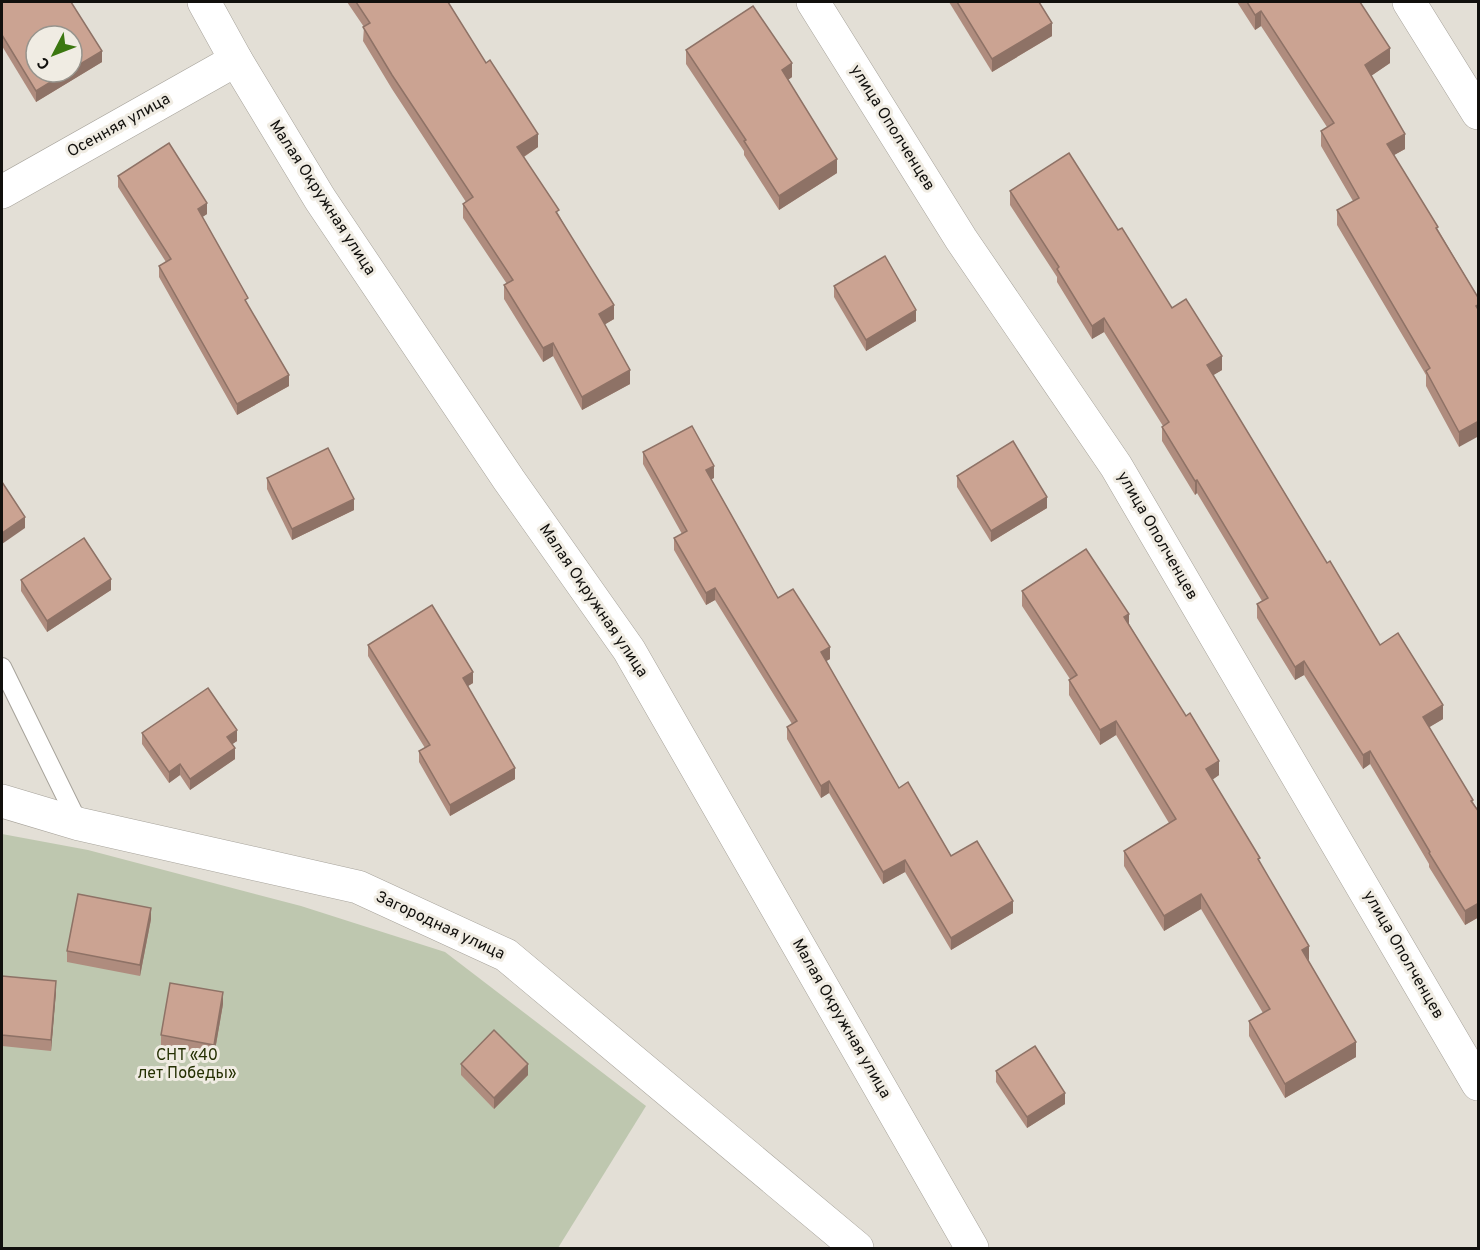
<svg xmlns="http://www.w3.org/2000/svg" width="1480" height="1250" font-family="Overpass,sans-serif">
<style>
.green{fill:#bec7af}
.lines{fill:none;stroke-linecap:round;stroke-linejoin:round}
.lane-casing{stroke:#a7a39b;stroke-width:20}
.street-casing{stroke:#a7a39b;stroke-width:34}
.lane{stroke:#fff;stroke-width:18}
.street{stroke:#fff;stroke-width:33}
.wall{fill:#af8c7e}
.shaded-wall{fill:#8e7266}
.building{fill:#cba392;stroke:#8e7266;stroke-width:1.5}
.labels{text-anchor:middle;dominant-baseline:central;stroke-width:6;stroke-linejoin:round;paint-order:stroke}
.street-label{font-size:16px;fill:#11100d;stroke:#f0ece3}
.park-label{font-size:16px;fill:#253003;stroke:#f0ece3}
</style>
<rect width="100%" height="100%" fill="#e3dfd6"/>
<!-- green -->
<path class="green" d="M2,834L88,850L301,906L445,952L646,1106L558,1248H2Z"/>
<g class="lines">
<!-- lane casing -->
<g class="lane-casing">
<path id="lane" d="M2,667L79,824"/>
</g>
<!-- street casing -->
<g class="street-casing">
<g id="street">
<path d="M204,2L236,60L320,199L509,480L629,650L972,1248"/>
<path d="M813,2L961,239L1116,466L1478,1084"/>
<path d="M1409,2L1478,113"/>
<path d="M2,192L236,60"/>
<path d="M2,801L79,824L358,887L506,955L857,1248"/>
</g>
</g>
<!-- lane -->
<use href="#lane" class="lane"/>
<!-- street -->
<use href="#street" class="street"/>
</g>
<!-- wall -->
<g class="wall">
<path d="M2,2L102,62L36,102L2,46Z"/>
<path d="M347,2H448L538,147L524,157L559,215L614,319L605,324L630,384L582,410L553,356L543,362L504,299V285L507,284L463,218V204L466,202L392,89L363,41L364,27Z"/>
<path d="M949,2H1039L1052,36L992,72Z"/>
<path d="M1237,2H1360L1390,63L1371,76L1405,149L1394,155L1479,299L1459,447L1426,386V375L1337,225V210L1353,201L1321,146V131L1327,127L1261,26L1255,30Z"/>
<path d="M686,50L792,77L788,80L837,173L779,210L744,155V151L686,64Z"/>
<path d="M118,176L207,214L202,217L289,386L237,415L159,277V266L166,262L118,187Z"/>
<path d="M1010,191L1118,230L1172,308L1222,370L1213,375L1327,563L1380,645L1443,719L1429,727L1479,812V917L1465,925L1429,867V864L1370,764L1363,769L1304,675L1295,680L1257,618V604L1262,601L1197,493L1195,495L1162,441V427L1163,426L1104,332L1092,339L1057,282V277L1010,205Z"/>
<path d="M834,286L916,321L866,351L834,297Z"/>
<path d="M643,452L714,478L711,479L778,598L830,659L826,661L899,788L951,856L1013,913L951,950L905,872L883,884L829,793L821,798L787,739V727L792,724L715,600L706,605L674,550V538L682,534L643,464Z"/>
<path d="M957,476L1047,508L991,542L957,487Z"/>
<path d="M267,478L354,510L292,540L267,489Z"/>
<path d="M21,580L111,590L47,632L21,591Z"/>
<path d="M1022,591L1129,624L1219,775L1212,780L1260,863L1356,1057L1285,1098L1249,1036V1021L1263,1013L1201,909L1164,931L1124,866V851L1169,823L1116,735L1100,745L1069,695V680L1070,679L1022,606Z"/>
<path d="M368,645L473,683L468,686L515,779L450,816L419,762V751L425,748L368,656Z"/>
<path d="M142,733L237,741L232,744L235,759L190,790L180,775L169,783L142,744Z"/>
<path d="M151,919L140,976L67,962V951Z"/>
<path d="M2,976L56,992L51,1051L2,1046Z"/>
<path d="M223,1004L214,1056L161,1046V1035Z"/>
<path d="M461,1064L528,1075L494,1109L461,1075Z"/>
<path d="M996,1071L1065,1104L1027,1128L996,1082Z"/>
</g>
<!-- shaded-wall -->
<g class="shaded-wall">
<path d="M1261,11V26L1255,30V15Z"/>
<path d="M1052,23V36L992,72V59Z"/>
<path d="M1390,48V63L1365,80V65Z"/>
<path d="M102,51V62L36,102V91L67,72H72V69Z"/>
<path d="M792,63V77L782,84V70Z"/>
<path d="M538,134V147L517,161V147Z"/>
<path d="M1405,134V149L1387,159V144Z"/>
<path d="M837,159V173L779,210V196Z"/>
<path d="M207,203V214L198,220V209Z"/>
<path d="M614,305V319L599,328V314Z"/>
<path d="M916,310V321L866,351V340Z"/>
<path d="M1104,318V332L1092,339V326Z"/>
<path d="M553,343V356L543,362V348Z"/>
<path d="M1222,356V370L1207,379V365Z"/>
<path d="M630,370V384L582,410V397Z"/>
<path d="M289,375V386L237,415V404Z"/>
<path d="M1479,421V436L1459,447V432Z"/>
<path d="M714,466V478L706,482V470Z"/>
<path d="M1197,480V493L1195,495V481Z"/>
<path d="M1047,497V508L991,542V531Z"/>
<path d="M354,499V510L292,540V529Z"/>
<path d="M25,517V528L2,544V533Z"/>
<path d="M111,579V590L47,632V621Z"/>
<path d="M715,588V600L706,605V593Z"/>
<path d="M1129,614V629L1124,617Z"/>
<path d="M830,647V659L821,664V652Z"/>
<path d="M1304,661V675L1295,680V667Z"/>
<path d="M473,672V683L463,689V678Z"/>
<path d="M1443,705V719L1423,731V717Z"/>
<path d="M1116,721V735L1100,745V730Z"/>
<path d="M237,730V741L227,748V737Z"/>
<path d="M235,748V759L190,790V779Z"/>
<path d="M1370,751V764L1363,769V755Z"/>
<path d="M1219,761V775L1206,784V769Z"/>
<path d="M180,764V775L169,783V772Z"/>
<path d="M515,768V779L450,816V805Z"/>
<path d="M829,781V793L821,798V786Z"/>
<path d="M905,860V872L883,884V872Z"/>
<path d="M1201,894V909L1164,931V916Z"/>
<path d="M1013,901V913L951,950V938Z"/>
<path d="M1479,903V917L1465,925V911Z"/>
<path d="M151,908V919L140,976V965Z"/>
<path d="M1309,946V961L1302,950Z"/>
<path d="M56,981V992L51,1051V1040Z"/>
<path d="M223,992V1004L214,1056V1045Z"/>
<path d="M1356,1042V1057L1285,1098V1084Z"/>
<path d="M528,1064V1075L494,1109V1098Z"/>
<path d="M1065,1093V1104L1027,1128V1117Z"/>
</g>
<!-- building -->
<g class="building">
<path d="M2,2H71L102,51L72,69V36H36V72H67L36,91L2,35Z"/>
<path d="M356,2H448L486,63L490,60L538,134L517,147L559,210L556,212L614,305L599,314L630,370L582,397L553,343L543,348L504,285L513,280L463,204L473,197L392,75L363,27L370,23Z"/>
<path d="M957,2H1039L1052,23L992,59Z"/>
<path d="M1247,2H1360L1390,48L1365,65L1405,134L1387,144L1438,227L1436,228L1479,299V304L1476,306L1479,311V421L1459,432L1426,371L1430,368L1337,210L1359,198L1321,131L1334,123L1261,11L1255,15Z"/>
<path d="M753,6L792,63L782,70L837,159L779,196L744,141L746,140L686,50Z"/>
<path d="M169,143L207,203L198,209L248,298L245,300L289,375L237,404L159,266L171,259L118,176Z"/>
<path d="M1069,153L1118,230L1122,228L1172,308L1186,299L1222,356L1207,365L1327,563L1330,561L1380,645L1398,633L1443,705L1423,717L1473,800L1471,801L1479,812V903L1465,911L1429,853L1430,852L1370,751L1363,755L1304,661L1295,667L1257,604L1268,598L1197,480L1195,481L1162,427L1169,422L1104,318L1092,326L1057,269L1059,267L1010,191Z"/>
<path d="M885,256L916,310L866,340L834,286Z"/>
<path d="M692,426L714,466L706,470L778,598L793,589L830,647L821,652L899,788L908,782L951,856L977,841L1013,901L951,938L905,860L883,872L829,781L821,786L787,727L797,721L715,588L706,593L674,538L687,531L643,452Z"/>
<path d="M1013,441L1047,497L991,531L957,476Z"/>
<path d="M328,448L354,499L292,529L267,478Z"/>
<path d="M2,482L25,517L2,533Z"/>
<path d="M84,538L111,579L47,621L21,580Z"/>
<path d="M1086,549L1129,614L1124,617L1186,716L1190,713L1219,761L1206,769L1260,858L1258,859L1309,946L1302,950L1356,1042L1285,1084L1249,1021L1270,1009L1201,894L1164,916L1124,851L1176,819L1116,721L1100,730L1069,680L1077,675L1022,591Z"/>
<path d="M432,605L473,672L463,678L515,768L450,805L419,751L430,745L368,645Z"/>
<path d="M208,688L237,730L227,737L235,748L190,779L180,764L169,772L142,733Z"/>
<path d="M78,894L151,908L140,965L67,951Z"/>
<path d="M2,976L56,981L51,1040L2,1035Z"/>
<path d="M170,983L223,992L214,1045L161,1035Z"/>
<path d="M494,1030L528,1064L494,1098L461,1064Z"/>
<path d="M1035,1046L1065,1093L1027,1117L996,1071Z"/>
</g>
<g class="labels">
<!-- street labels -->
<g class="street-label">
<text transform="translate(119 126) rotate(-29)">Осенняя улица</text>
<text transform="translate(892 128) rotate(58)">улица Ополченцев</text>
<text transform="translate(322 198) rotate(57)">Малая Окружная улица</text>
<text transform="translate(1157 536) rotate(60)">улица Ополченцев</text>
<text transform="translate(593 601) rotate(56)">Малая Окружная улица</text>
<text transform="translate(440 926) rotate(25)">Загородная улица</text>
<text transform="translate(1403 955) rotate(60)">улица Ополченцев</text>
<text transform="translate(841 1019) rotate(60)">Малая Окружная улица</text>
</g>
<!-- park labels -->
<g class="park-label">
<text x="187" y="1056">СНТ «40<tspan x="187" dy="18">лет Победы»</tspan></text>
</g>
</g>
<!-- border -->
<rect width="1480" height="1250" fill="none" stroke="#11100d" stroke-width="6"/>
<!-- north arrow -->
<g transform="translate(54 54) rotate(228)"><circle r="28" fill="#f0ece3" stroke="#97948d" stroke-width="1.5"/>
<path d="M0-4.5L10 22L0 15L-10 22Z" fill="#3b7710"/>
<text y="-9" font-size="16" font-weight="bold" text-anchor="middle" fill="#11100d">С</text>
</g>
</svg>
